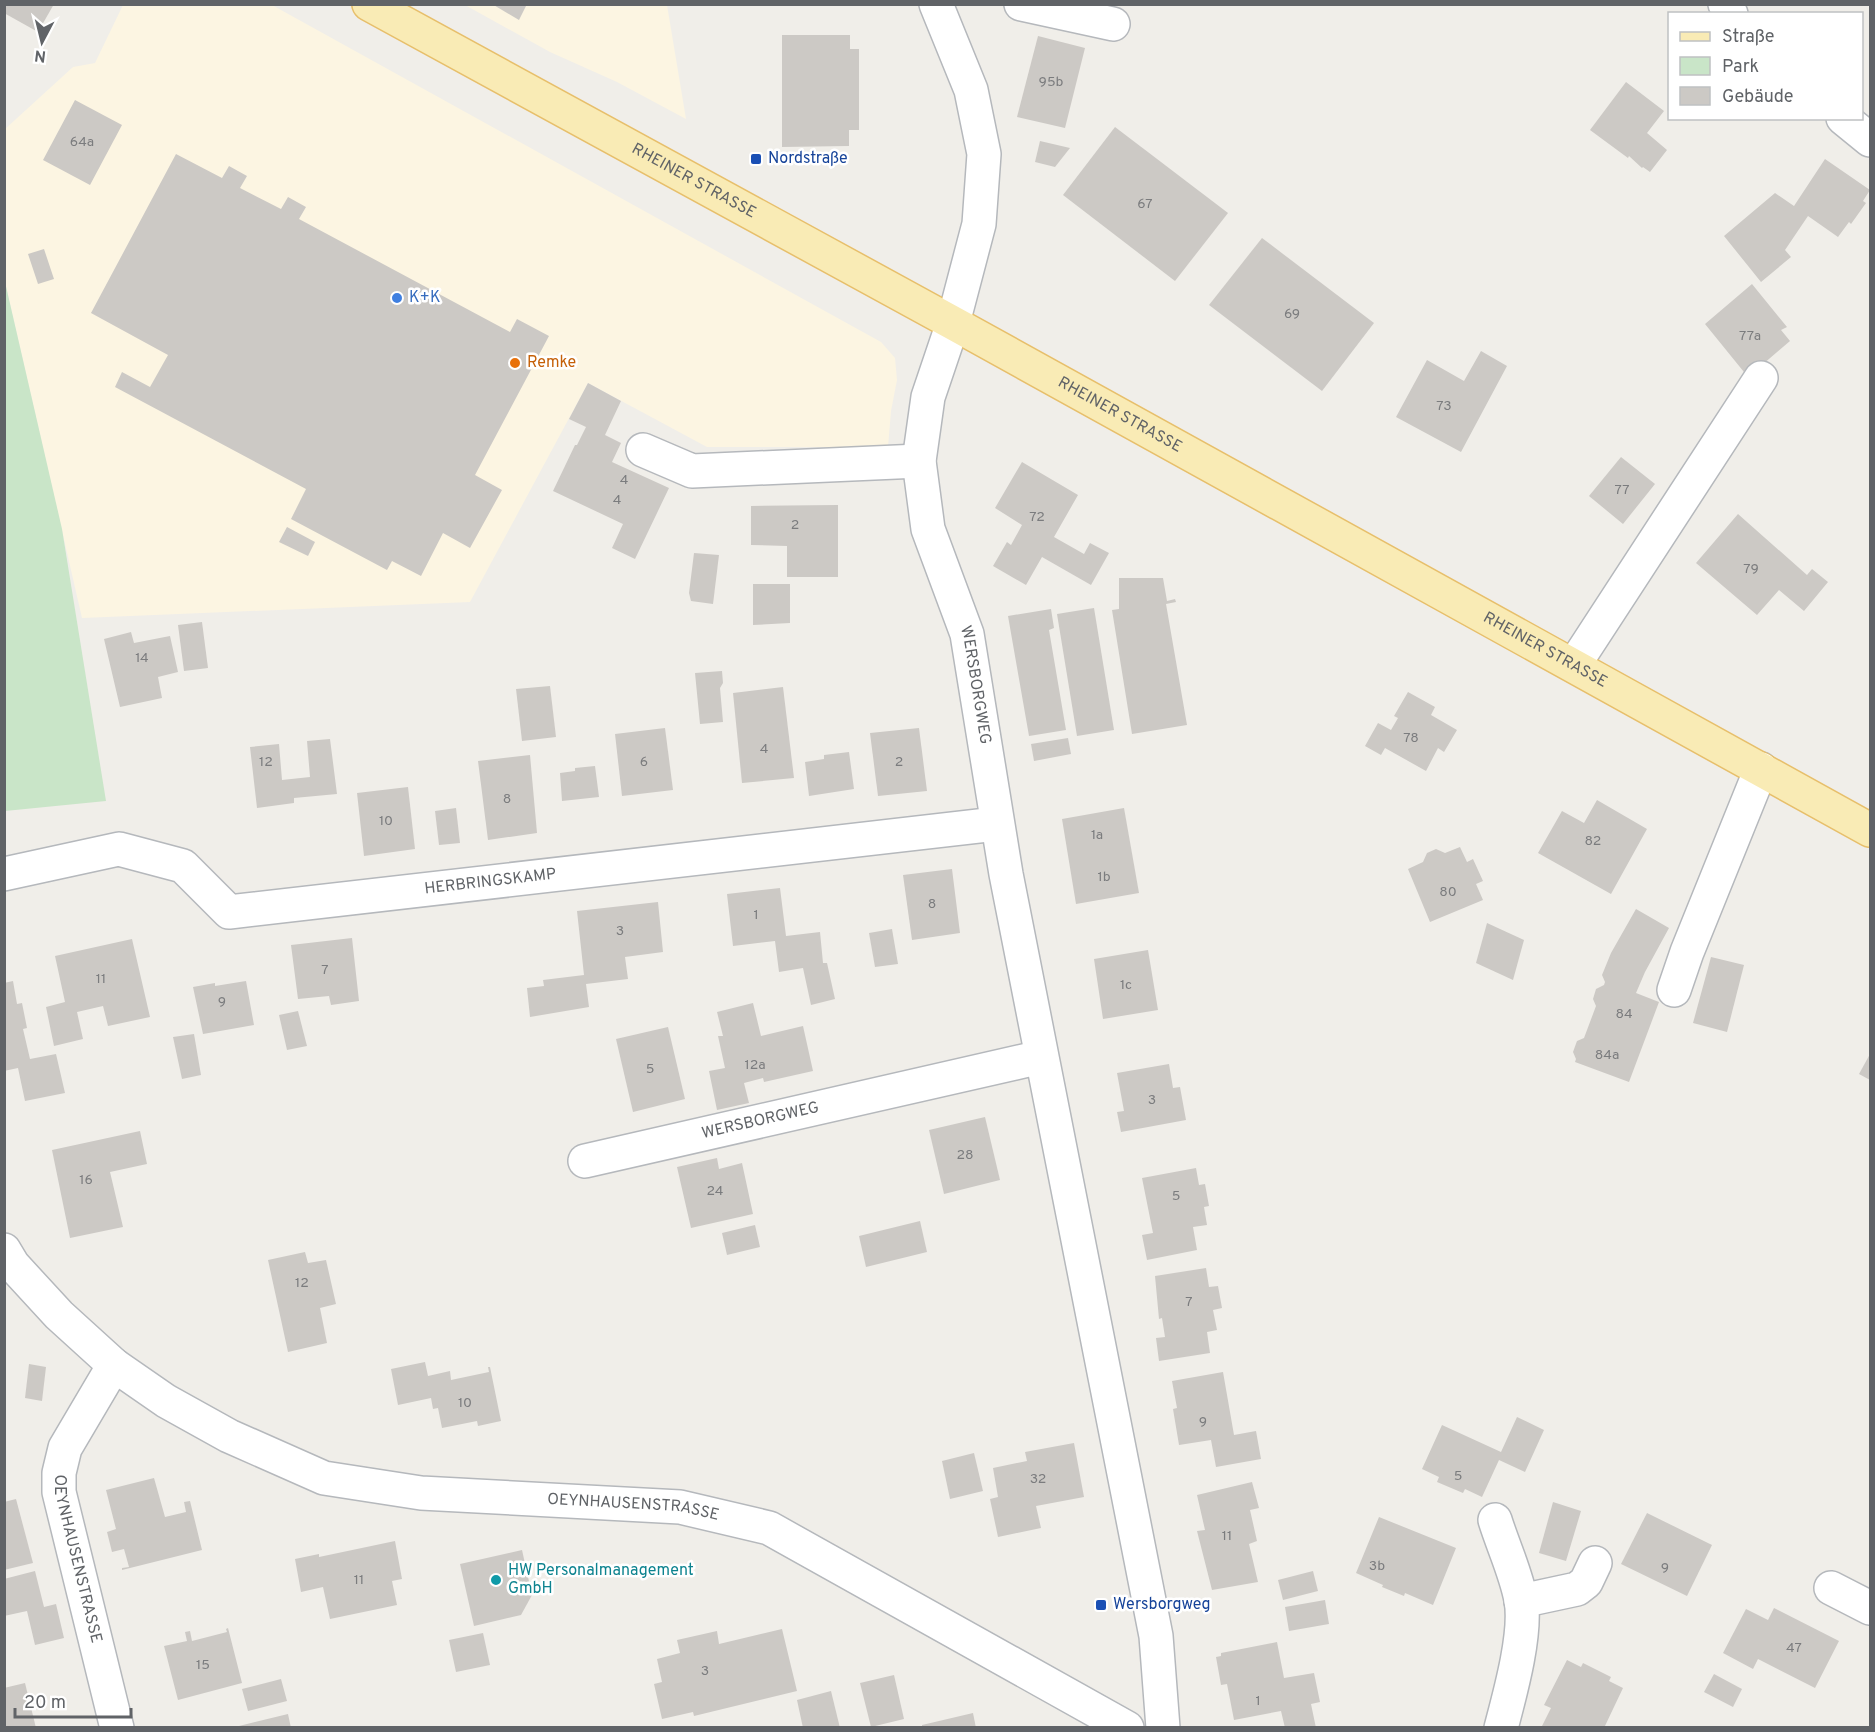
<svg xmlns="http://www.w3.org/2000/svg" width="1875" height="1732" font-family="Overpass,sans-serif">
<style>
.commercial{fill:#fcf5e2}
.green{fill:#c9e5c8}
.building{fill:#ccc9c5}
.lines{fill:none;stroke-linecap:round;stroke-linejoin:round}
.minor-casing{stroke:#b5b8bc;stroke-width:36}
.major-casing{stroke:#e7bf6b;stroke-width:36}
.minor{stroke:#fff;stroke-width:33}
.major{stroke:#f9ebb5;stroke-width:33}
.transit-dot{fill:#1a4fb4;stroke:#fff;stroke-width:2}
.shop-dot{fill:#3f7fe0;stroke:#fff;stroke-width:2}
.food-dot{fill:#e8710a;stroke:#fff;stroke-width:2}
.culture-dot{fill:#0f9aa8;stroke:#fff;stroke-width:2}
.labels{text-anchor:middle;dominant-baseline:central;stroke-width:5;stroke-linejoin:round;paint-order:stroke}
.number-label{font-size:14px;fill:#7b7c7e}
.transit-label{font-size:16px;fill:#164399;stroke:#fff;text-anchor:start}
.street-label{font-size:16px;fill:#606367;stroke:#fff}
.shop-label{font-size:16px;fill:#366cbe;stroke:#fff;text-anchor:start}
.food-label{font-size:16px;fill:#c56008;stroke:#fff;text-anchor:start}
.culture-label{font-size:16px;fill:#0d838f;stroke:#fff;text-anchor:start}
</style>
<rect width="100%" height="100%" fill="#f0eee9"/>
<!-- commercial -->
<g class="commercial">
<path d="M123,5H272L881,342L895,358L897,380L891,411L888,447H707L588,383L470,602L82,618L5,282L4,130L73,67L95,63Z"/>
<path d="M465,5H667L686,119L617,82L550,52Z"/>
</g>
<!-- green -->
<path class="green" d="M5,282L62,529L106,801L5,811Z"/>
<!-- building -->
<g class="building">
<path d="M4,4H54L38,32L4,13Z"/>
<path d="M492,4H527L519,20Z"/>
<path d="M782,35H850V49H859V130H849V146L782,147Z"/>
<path d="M1038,36L1085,48L1065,128L1017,117Z"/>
<path d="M1626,82L1664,111L1647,133L1667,150L1650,172L1643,167L1642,168L1629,156L1628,158L1590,130Z"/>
<path d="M75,100L122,125L90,185L43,160Z"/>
<path d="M1115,127L1228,213L1175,281L1063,195Z"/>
<path d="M1040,141L1070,148L1055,167L1035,162Z"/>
<path d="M176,154L222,178L229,166L247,176L240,188L281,209L288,197L306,207L299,219L510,332L517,319L549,336L475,475L502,490L470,548L443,533L421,576L392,561L387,570L291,519L306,489L115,387L122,372L150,387L168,355L91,313Z"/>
<path d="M1825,159L1870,190L1863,201L1866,203L1851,224L1849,222L1838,237L1808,216L1785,250L1791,257L1761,282L1724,236L1775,193L1794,206Z"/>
<path d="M1262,238L1374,323L1322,391L1209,305Z"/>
<path d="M44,249L54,279L38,284L28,254Z"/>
<path d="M1752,284L1787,327L1781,330L1790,341L1748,377L1705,324Z"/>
<path d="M1481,351L1507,366L1461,452L1396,417L1427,360L1464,381Z"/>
<path d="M588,383L621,401L605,435L621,443L612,462L669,488L635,559L612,548L623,524L553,491L575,445H577L586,427L569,419Z"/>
<path d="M1621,457L1655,484L1623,524L1589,496Z"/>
<path d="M1022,462L1078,495L1054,537L1084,554L1090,543L1109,553L1091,585L1042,557L1026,585L993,566L1007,542L1011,545L1022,525L995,508Z"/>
<path d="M838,505V577H787V546L751,545V506Z"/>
<path d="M1738,514L1807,575L1812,569L1828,582L1804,611L1779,590L1757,615L1696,563Z"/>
<path d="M287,527L315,542L308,556L279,542Z"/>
<path d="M694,553L719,555L713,604L691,601L689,593Z"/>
<path d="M1119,578H1163L1167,601L1175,599L1176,602L1166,604L1187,725L1132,734L1112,610L1119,609Z"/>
<path d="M753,584H790V623L753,625Z"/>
<path d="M1094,608L1114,730L1077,736L1057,614Z"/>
<path d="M1051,609L1054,628L1049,630L1066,730L1029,736L1008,616Z"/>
<path d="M202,622L208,668L184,671L178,625Z"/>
<path d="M131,632L134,643L170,636L178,672L158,677L162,698L120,707L104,639Z"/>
<path d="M722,671L723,683L720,688L723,722L700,724L695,673Z"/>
<path d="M550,686L556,737L522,741L516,689Z"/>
<path d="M783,687L794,778L742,783L733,693Z"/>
<path d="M1408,692L1435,707L1431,715L1457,730L1444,752L1438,748L1426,771L1385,748L1381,755L1365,746L1378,723L1391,730L1398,718L1394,716Z"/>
<path d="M665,728L673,790L622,796L615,734Z"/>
<path d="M919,728L927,791L878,796L870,733Z"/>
<path d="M1068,738L1071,754L1034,761L1031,744Z"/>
<path d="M330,739L337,794L294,798V803L257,808L250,747L279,744L282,780L310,777L307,741Z"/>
<path d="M849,752L854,789L809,796L805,762L824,759V755Z"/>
<path d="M530,755L537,833L488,840L478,761Z"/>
<path d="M595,766L599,797L562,801L560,773L575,771V768Z"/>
<path d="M408,787L415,849L364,856L357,793Z"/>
<path d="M1597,800L1647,829L1611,894L1538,853L1562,811L1584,823Z"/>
<path d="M456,808L460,843L439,845L435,811Z"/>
<path d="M1124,808L1139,893L1076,904L1062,819Z"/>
<path d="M1460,847L1467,862L1473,859L1483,881L1476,884L1483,900L1430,922L1408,869L1423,862L1427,853L1436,849L1445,853Z"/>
<path d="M952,869L960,933L912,940L903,875Z"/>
<path d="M780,888L786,936L820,932L823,963H827L835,999L811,1005L803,968L779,972L775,941L733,946L727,894Z"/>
<path d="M658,902L663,952L625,957L628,979L586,984L589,1007L530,1017L527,988L544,986L543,980L584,975L577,911Z"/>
<path d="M1636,909L1669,928L1645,972L1636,993L1659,1002L1629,1082L1575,1062L1576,1059L1573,1052L1577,1041L1584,1038L1596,1006L1593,999L1596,989L1604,985L1605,982L1602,975L1611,953Z"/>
<path d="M1487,923L1524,940L1513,980L1476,963Z"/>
<path d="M892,929L898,964L875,967L869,933Z"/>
<path d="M352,938L359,1001L331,1005L329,996L298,999L291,945Z"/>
<path d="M132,939L150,1017L108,1026L103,1006L77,1012L83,1039L54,1046L46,1007L65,1002L55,956Z"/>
<path d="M1148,950L1158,1010L1103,1019L1094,959Z"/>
<path d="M1711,957L1744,965L1727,1032L1693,1023Z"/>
<path d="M13,981L17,1004L22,1003L27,1028L23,1029L30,1059L56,1054L65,1093L25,1101L18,1068L4,1071V983Z"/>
<path d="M246,981L254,1025L203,1034L193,987L215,983V986Z"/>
<path d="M753,1003L761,1036L803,1026L813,1071L764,1082L763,1078L744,1083L749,1103L717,1110L709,1071L725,1068L718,1036H723L717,1012Z"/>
<path d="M298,1011L307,1046L287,1050L279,1015Z"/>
<path d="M668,1027L685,1099L633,1112L616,1039Z"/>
<path d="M194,1034L201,1075L182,1079L173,1037Z"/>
<path d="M1870,1054V1080L1859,1074Z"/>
<path d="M1169,1064L1173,1088L1180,1087L1186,1120L1121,1132L1117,1112L1124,1111L1117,1073Z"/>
<path d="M985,1117L1000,1180L944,1194L929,1130Z"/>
<path d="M140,1131L147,1164L110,1172L123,1227L70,1238L52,1150Z"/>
<path d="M717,1158L719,1169L742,1163L753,1214L691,1228L677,1167Z"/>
<path d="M1196,1168L1199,1185L1205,1184L1209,1206L1204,1207L1207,1225L1193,1227L1197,1250L1147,1260L1142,1235L1153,1233L1142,1178Z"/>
<path d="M920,1221L927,1252L866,1267L859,1236Z"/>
<path d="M755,1225L760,1247L727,1255L722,1233Z"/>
<path d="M305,1252L308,1263L326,1260L336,1304L320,1308L327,1343L288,1352L268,1260Z"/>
<path d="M1206,1268L1209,1287L1218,1286L1222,1308L1213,1310L1217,1330L1207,1332L1210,1353L1159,1361L1156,1338L1165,1337L1162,1318L1159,1319L1155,1276Z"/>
<path d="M425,1362L428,1376L450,1371L451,1380L489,1372L488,1367H490L501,1421L478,1426L477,1421L442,1428L438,1408L433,1409L431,1398L398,1405L391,1369Z"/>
<path d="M29,1364L46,1367L42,1401L25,1398Z"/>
<path d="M1223,1372L1234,1435L1256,1431L1261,1459L1216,1467L1211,1440L1179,1445L1173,1409L1177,1408L1172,1381Z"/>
<path d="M1517,1417L1544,1430L1525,1472L1499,1460L1482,1497L1465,1489L1463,1493L1437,1482L1439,1477L1422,1469L1442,1425L1501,1452Z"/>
<path d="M1074,1443L1084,1497L1036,1506L1041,1528L998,1537L990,1499L998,1497L993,1468L1027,1461L1025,1452Z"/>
<path d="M974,1453L983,1491L950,1499L942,1461Z"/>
<path d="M154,1478L165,1517L186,1512L184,1502L190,1501L202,1550L122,1570V1568L129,1567L124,1549L112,1552L107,1532L116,1529L106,1490Z"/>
<path d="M1252,1482L1259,1508L1250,1510L1257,1541L1249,1544L1258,1582L1212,1590L1197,1531L1205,1530L1197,1495Z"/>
<path d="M16,1499L33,1563L4,1570V1502Z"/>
<path d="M1553,1502L1581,1511L1566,1561L1539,1553Z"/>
<path d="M1647,1513L1712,1545L1687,1596L1621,1564Z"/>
<path d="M1379,1517L1456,1548L1433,1605L1405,1593L1404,1596L1382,1587L1383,1585L1356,1573Z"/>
<path d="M395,1541L402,1579L392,1581L397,1605L330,1619L323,1587L301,1592L295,1559L319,1554V1557Z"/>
<path d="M522,1550L532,1595L521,1615L474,1626L460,1564Z"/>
<path d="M35,1571L44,1607L56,1604L64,1638L35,1645L27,1611L4,1616V1579Z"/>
<path d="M1313,1571L1318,1591L1283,1600L1278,1580Z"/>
<path d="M1325,1600L1329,1624L1289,1631L1285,1607Z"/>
<path d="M1774,1608L1839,1641L1815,1688L1758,1659L1753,1669L1723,1653L1746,1609L1768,1620Z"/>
<path d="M228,1628L242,1683L178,1700L164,1646L187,1641L185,1632L190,1631L192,1641L227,1632L226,1629Z"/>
<path d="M782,1629L797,1691L694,1716L693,1712L662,1719L654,1684L662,1682L657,1659L680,1653L677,1640L717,1631L719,1644Z"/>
<path d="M483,1633L490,1665L456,1672L449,1640Z"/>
<path d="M1277,1642L1284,1678L1314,1673L1320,1702L1311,1704L1316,1728H1285L1281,1711L1234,1720L1227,1684L1221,1685L1216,1657L1221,1656V1653Z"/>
<path d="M1567,1660L1581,1667L1583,1663L1611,1677L1609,1681L1623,1688L1604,1728H1541L1551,1708L1544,1705Z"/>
<path d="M1714,1674L1742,1689L1733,1707L1704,1692Z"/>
<path d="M894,1675L904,1719L871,1727L860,1683Z"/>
<path d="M281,1679L287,1701L248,1711L242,1689Z"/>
<path d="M25,1683L36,1728H4V1688Z"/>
<path d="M831,1691L840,1728H803L797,1700Z"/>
<path d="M973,1713L976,1728H922V1725Z"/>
<path d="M288,1714L291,1728H239V1726Z"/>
</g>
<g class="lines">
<!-- minor casing -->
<g class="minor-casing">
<g id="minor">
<path id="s1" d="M936,4L971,90L984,154L979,224L953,323L928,397L919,461L928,529L967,634L1006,874L1156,1636L1163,1728"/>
<path d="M1021,4L1113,24"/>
<path d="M1725,4L1731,14"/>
<path d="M1843,118L1870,140"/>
<path d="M643,450L692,471L919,461"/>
<path d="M1574,665L1761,378"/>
<path id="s2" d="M4,874L119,849L183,866L229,912L996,824"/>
<path d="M1674,990L1687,952L1761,769"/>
<path id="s3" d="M585,1161L1041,1057"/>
<path id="s4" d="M4,1250L13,1265L59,1315L114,1365L166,1401L229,1436L324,1478L421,1493L680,1507L769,1528L1127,1728"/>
<path id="s5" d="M114,1365L65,1448L59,1473V1492L117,1728"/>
<path d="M1495,1520C1503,1546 1516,1573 1521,1600C1527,1633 1510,1694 1501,1728"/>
<path d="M1831,1588L1870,1608"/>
<path d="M1521,1601L1577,1589L1586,1582L1595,1563"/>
</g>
</g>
<!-- major casing -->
<g class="major-casing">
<g id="major">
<path id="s6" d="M369,4L953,323L1870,830"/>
</g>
</g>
<!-- minor -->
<use href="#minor" class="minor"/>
<!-- major -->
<use href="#major" class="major"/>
</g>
<!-- markers -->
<g class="transit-dot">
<rect x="750" y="153" width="12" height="12" rx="3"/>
<rect x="1095" y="1599" width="12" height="12" rx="3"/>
</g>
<circle class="shop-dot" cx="397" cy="298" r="6"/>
<circle class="food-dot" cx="515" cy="363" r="6"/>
<circle class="culture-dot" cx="496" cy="1580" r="6"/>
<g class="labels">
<!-- number labels -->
<g class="number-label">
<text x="1051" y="82">95b</text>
<text x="82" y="142">64a</text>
<text x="1145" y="204">67</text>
<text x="1292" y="314">69</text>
<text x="1750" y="336">77a</text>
<text x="1444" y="406">73</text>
<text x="624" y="480">4</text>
<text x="1622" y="490">77</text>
<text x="617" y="500">4</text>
<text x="1037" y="517">72</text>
<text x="795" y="525">2</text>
<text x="1751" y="569">79</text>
<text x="142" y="658">14</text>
<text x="1411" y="738">78</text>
<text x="764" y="749">4</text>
<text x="266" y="762">12</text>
<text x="644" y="762">6</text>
<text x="899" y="762">2</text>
<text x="507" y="799">8</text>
<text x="386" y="821">10</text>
<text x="1097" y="835">1a</text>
<text x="1593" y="841">82</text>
<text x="1104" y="877">1b</text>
<text x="1448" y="892">80</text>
<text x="932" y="904">8</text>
<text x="756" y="915">1</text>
<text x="620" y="931">3</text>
<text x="325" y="970">7</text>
<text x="101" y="979">11</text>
<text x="1126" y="985">1c</text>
<text x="222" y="1002">9</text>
<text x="1624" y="1014">84</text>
<text x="1607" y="1055">84a</text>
<text x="755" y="1065">12a</text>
<text x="650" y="1069">5</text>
<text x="1152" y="1100">3</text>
<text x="965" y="1155">28</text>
<text x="86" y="1180">16</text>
<text x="715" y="1191">24</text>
<text x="1176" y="1196">5</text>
<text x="302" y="1283">12</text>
<text x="1189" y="1302">7</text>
<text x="465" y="1403">10</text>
<text x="1203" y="1422">9</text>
<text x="1458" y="1476">5</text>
<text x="1038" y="1479">32</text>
<text x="1227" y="1536">11</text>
<text x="1377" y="1566">3b</text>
<text x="1665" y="1568">9</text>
<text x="359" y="1580">11</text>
<text x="1794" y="1648">47</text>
<text x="203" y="1665">15</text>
<text x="705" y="1671">3</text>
<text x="1258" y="1701">1</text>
</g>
<!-- transit labels -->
<g class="transit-label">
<text x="768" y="159">Nordstraße</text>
<text x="1113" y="1605">Wersborgweg</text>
</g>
<!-- street labels -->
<g class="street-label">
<text stroke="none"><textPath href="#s6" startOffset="370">RHEINER STRASSE</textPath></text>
<text stroke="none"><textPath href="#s6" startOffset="856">RHEINER STRASSE</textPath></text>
<text stroke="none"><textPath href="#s6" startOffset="1342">RHEINER STRASSE</textPath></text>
<text stroke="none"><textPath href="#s1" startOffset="706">WERSBORGWEG</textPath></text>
<text stroke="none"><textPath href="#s2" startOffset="512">HERBRINGSKAMP</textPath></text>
<text stroke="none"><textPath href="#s3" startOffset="180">WERSBORGWEG</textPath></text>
<text stroke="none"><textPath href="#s4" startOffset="710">OEYNHAUSENSTRASSE</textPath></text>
<text stroke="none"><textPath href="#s5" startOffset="210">OEYNHAUSENSTRASSE</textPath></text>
</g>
<!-- shop labels -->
<g class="shop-label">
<text x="409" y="298">K+K</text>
</g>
<!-- food labels -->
<g class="food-label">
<text x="527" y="363">Remke</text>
</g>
<!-- culture labels -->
<g class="culture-label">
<text x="508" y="1571">HW Personalmanagement<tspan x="508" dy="18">GmbH</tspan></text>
</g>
</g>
<!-- border -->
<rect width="1875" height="1732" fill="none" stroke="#606367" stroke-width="12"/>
<!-- legend -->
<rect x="1668" y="12" width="195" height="108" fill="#ffffff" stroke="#bfc1c2" stroke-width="1.5"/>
<rect x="1680" y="32" width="30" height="9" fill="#f9ebb5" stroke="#bfc1c2" stroke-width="1.5"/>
<text x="1722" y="42" font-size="18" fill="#606367">Straße</text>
<rect x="1680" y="57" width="30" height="18" fill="#c9e5c8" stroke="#bfc1c2" stroke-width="1.5"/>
<text x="1722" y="72" font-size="18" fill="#606367">Park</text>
<rect x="1680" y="87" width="30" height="18" fill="#ccc9c5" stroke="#bfc1c2" stroke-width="1.5"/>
<text x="1722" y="102" font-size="18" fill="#606367">Gebäude</text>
<!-- north arrow -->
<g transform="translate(42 42) rotate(187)" stroke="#ffffff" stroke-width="4.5" paint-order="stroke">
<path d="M0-4.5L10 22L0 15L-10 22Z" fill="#606367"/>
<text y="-9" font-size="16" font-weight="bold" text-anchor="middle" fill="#606367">N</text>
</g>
<!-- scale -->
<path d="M15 1708v9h116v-9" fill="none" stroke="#606367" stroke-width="3"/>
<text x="24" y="1708" font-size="18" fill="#606367" stroke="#ffffff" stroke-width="4.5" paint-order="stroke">20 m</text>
</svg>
